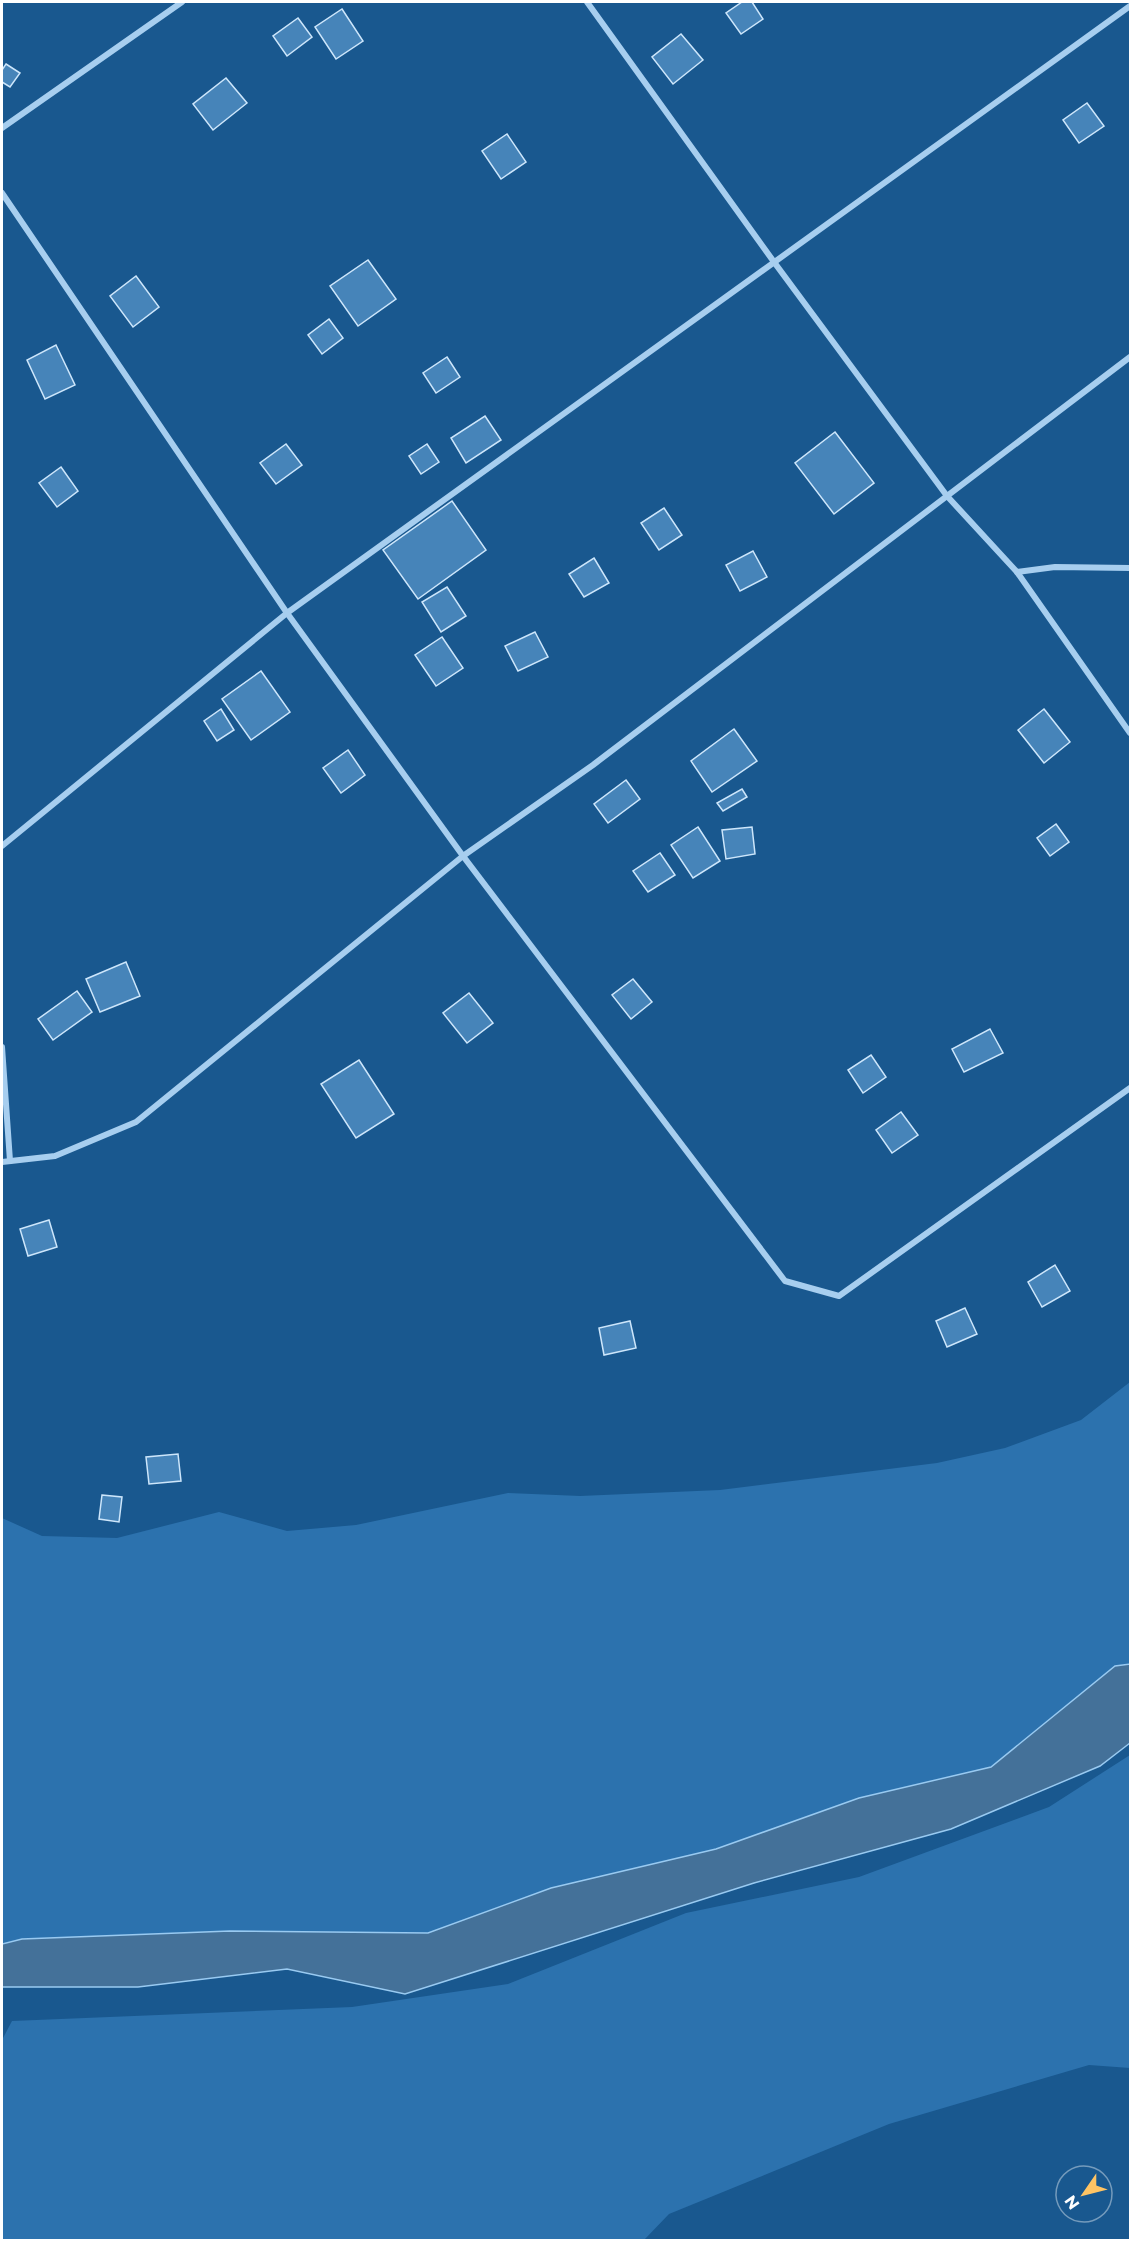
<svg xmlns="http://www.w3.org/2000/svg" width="1132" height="2242" font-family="Montserrat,sans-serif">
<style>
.green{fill:#2c72ae}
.water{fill:#447199;stroke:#99caf1;stroke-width:1.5}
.building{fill:#4684b9;stroke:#cde6fb;stroke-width:1.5}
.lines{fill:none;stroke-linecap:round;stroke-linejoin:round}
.street{stroke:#a7ceef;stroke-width:6}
</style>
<rect width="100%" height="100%" fill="#19588f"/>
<!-- green -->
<g class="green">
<path d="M1130,1382V1664L1115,1666L991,1767L859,1798L716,1849L551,1888L428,1933L230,1931L22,1939L2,1944V1518L42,1536L117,1538L219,1512L287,1531L356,1525L508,1493L580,1496L720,1490L937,1463L1005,1448L1081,1420Z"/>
<path d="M1130,1755V2068L1089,2065L889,2124L669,2214L644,2240H2V2040L12,2021L352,2007L508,1984L686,1913L859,1877L1049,1807Z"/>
</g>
<!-- water -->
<path class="water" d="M1130,1664V1743L1100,1766L951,1829L754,1883L405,1994L287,1969L138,1987H2V1944L22,1939L230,1931L428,1933L551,1888L716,1849L859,1798L991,1767L1115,1666Z"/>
<!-- building -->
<g class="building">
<path d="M742,2H752L763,19L741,34L726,13Z"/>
<path d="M342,9L363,41L336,59L315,27Z"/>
<path d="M298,18L312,37L287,56L273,36Z"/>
<path d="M681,34L703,60L673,84L652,57Z"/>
<path d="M6,64L20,73L10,87L2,82V70Z"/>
<path d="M226,78L247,103L213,130L193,104Z"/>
<path d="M1087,103L1104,126L1079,143L1063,120Z"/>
<path d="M507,134L526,162L501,179L482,151Z"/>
<path d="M368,260L396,299L358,326L330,286Z"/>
<path d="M136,276L159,307L133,327L110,296Z"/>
<path d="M329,319L343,338L322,354L308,335Z"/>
<path d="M56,345L75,385L45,399L27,360Z"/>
<path d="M447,357L460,377L436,393L423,373Z"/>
<path d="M485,416L501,440L466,463L451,438Z"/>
<path d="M835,432L874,483L834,514L795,463Z"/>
<path d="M286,444L302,465L276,484L260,463Z"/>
<path d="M427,444L439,462L421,474L409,456Z"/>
<path d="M61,467L78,491L57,507L39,483Z"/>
<path d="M452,501L486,550L418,599L383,550Z"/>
<path d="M664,508L682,535L659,550L641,523Z"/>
<path d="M753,551L767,577L740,591L726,565Z"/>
<path d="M594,558L609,583L584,597L569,574Z"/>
<path d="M447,587L466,616L441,632L422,602Z"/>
<path d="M535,632L548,657L518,671L505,646Z"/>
<path d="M442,637L463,668L436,686L415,655Z"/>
<path d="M261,671L290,712L251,740L222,699Z"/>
<path d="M221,709L234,730L217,741L204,721Z"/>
<path d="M1044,709L1070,742L1044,763L1018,730Z"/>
<path d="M734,729L757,761L712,792L691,761Z"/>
<path d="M348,750L365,775L341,793L323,768Z"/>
<path d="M626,780L640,799L608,823L594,804Z"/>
<path d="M742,789L747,797L723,811L717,803Z"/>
<path d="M1056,824L1069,842L1050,856L1037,838Z"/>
<path d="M698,827L720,861L693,878L671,845Z"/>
<path d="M752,827L755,854L726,859L722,830Z"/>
<path d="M660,853L675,875L648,892L633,871Z"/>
<path d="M126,962L140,996L100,1012L86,979Z"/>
<path d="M633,979L652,1002L631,1019L612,995Z"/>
<path d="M77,991L92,1012L53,1040L38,1019Z"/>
<path d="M469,993L493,1023L467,1043L443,1013Z"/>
<path d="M990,1029L1003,1053L964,1072L952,1049Z"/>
<path d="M871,1055L886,1077L863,1093L848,1070Z"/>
<path d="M359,1060L394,1114L356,1138L321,1084Z"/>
<path d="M901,1112L918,1135L892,1153L876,1130Z"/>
<path d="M49,1220L57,1247L28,1256L20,1229Z"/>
<path d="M1055,1265L1070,1291L1042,1307L1028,1282Z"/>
<path d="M965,1308L977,1334L947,1347L936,1321Z"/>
<path d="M630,1321L636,1348L604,1355L599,1328Z"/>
<path d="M178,1454L181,1481L149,1484L146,1457Z"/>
<path d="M102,1495L122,1497L119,1522L99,1519Z"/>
</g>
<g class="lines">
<!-- street -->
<g class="street">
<path d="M587,2L774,262L947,496L1017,572L1130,733"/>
<path d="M2,128L182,2"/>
<path d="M2,193L287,613L463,856L785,1281L839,1296L1130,1088"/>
<path d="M1017,572L1055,567L1130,568"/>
<path d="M2,846L287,613L1130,6"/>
<path d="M2,1047L10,1161"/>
<path d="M2,1162L55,1156L136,1122L463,856L593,765L1130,357"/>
</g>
</g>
<!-- border -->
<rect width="1132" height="2242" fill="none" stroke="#ffffff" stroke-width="6"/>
<!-- north arrow -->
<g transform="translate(1084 2194) rotate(235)"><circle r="28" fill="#19588f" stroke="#759bbc" stroke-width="1.5"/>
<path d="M0-4.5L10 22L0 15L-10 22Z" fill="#ffc464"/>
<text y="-9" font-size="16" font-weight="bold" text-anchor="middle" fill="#ffffff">N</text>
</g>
</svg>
